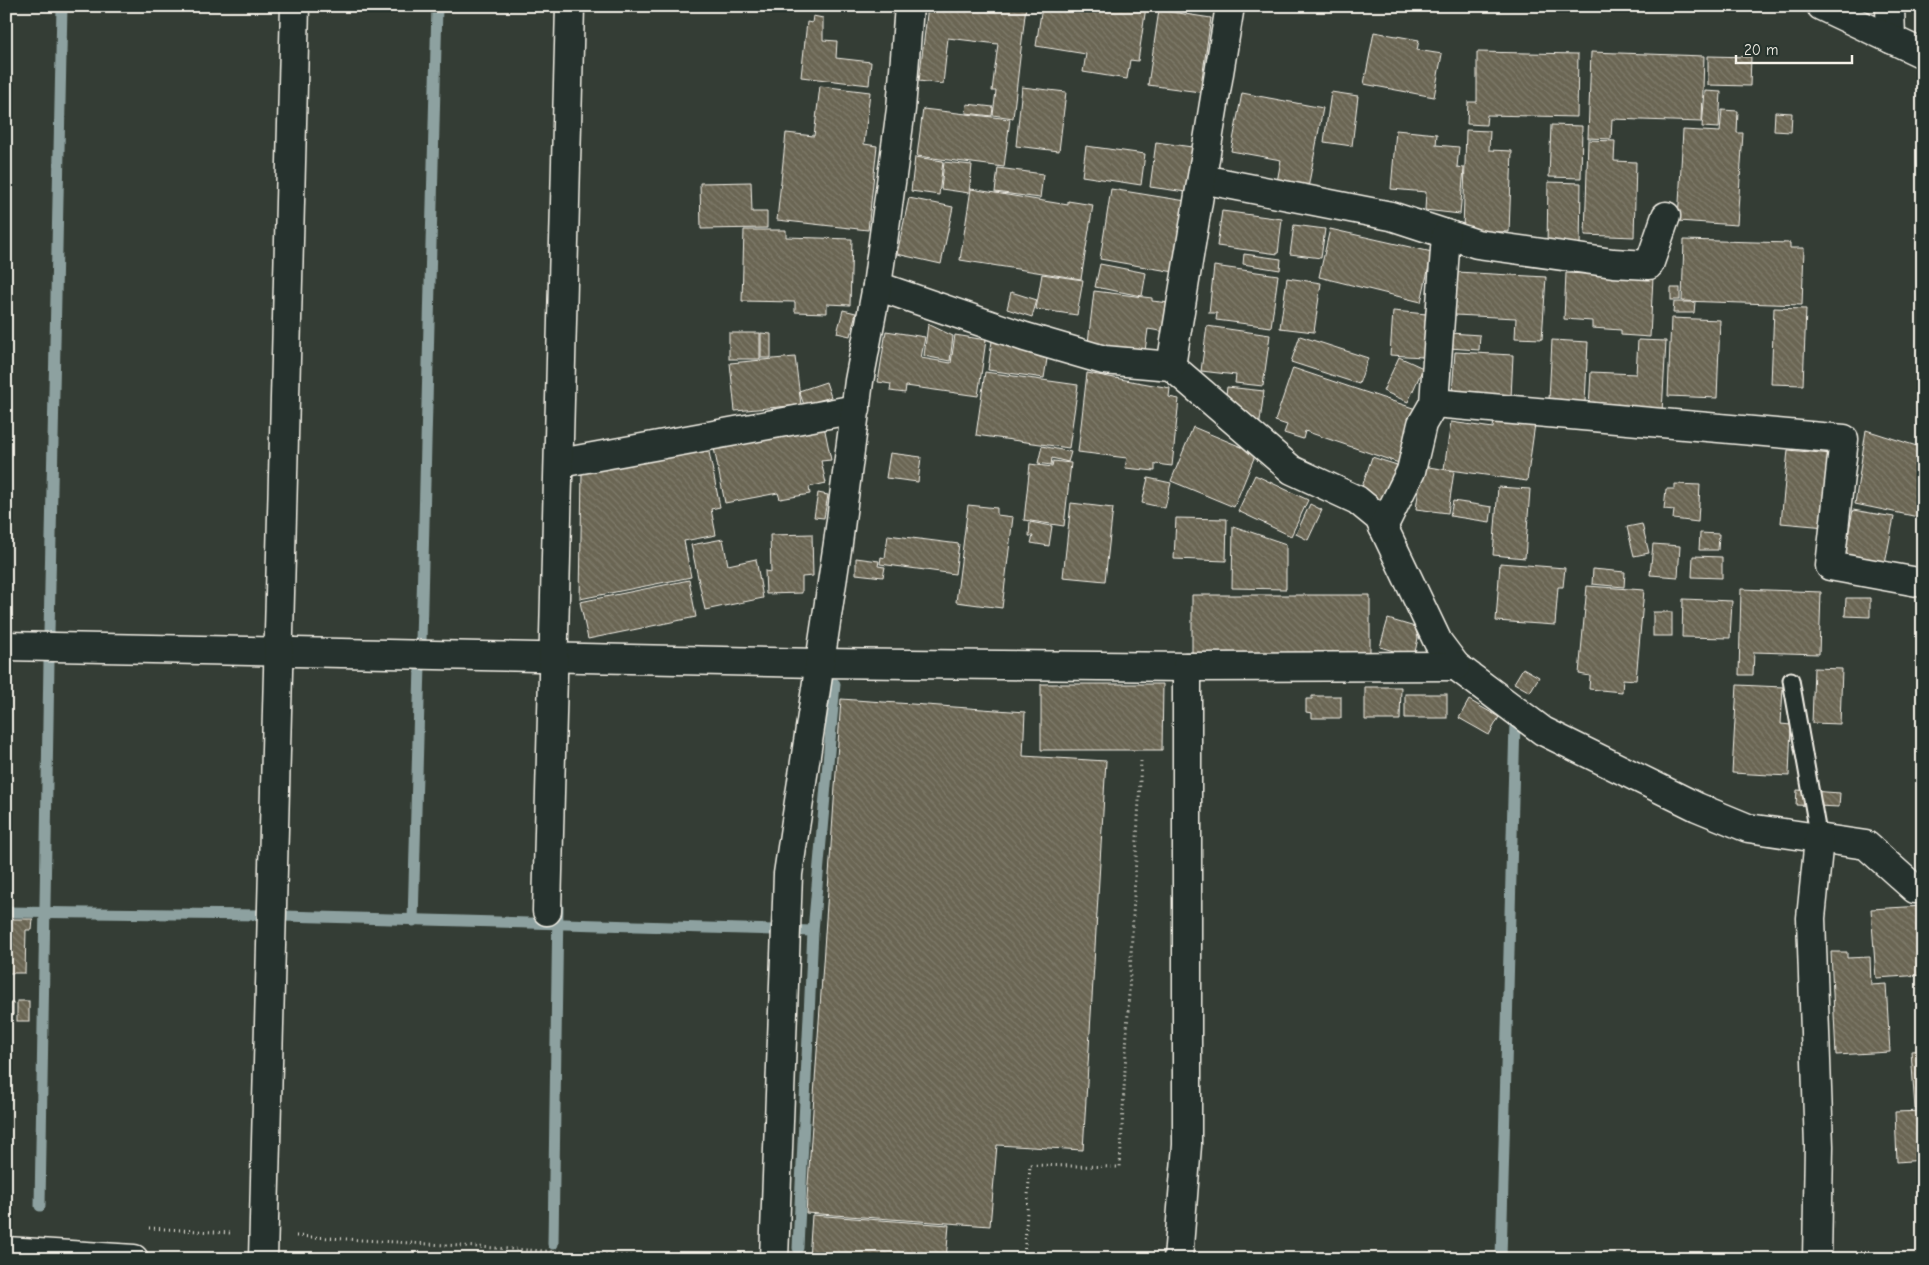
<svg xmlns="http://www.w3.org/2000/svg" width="1929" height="1265" font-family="'Comic Neue',sans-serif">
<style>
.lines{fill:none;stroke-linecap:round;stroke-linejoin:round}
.stream{stroke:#8da1a0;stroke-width:11}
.building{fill:url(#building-back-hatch);stroke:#f4f1e8}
.lane-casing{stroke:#f4f1e8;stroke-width:19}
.street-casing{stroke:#f4f1e8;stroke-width:31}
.secondary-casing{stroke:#f4f1e8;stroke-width:31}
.path{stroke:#f4f1e8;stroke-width:3;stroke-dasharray:1 4;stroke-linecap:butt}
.lane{stroke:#26332d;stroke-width:15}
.street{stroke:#26332d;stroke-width:28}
.secondary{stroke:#26332d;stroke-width:28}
</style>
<defs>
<pattern id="building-back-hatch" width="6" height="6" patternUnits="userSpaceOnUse" patternTransform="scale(1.25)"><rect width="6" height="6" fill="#6a6553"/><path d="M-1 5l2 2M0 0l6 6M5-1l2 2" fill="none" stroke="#807c6c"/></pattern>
</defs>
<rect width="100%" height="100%" fill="#343d35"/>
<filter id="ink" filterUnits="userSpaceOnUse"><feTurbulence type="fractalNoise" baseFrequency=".02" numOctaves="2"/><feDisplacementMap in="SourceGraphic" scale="10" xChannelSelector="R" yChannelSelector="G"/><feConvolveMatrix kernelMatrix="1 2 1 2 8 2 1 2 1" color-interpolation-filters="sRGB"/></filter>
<g filter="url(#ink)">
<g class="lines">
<!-- stream -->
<g class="stream">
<path d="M49,633L62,6"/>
<path d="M421,642L437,6"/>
<path d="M6,912L259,915"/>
<path d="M284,916L813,931"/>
<path d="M413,921L420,665"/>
<path d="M40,1206L49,661"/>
<path d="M553,1244L558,906"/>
<path d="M798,1248L813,931L835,684"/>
<path d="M1501,1259L1515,722"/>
</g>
</g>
<!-- building -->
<g class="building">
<path d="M928,6H1026L1013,118L993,115L996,91H992L998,44L948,38L943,84L919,81Z"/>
<path d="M1042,6L1146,7L1138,61L1130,60L1127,79L1083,72L1086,54L1036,46Z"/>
<path d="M1159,10L1211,18L1200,92L1148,85Z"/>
<path d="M813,16L823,18V40L837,41L836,58L871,62L869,85L801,77L807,22L812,23Z"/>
<path d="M1374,32L1419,40L1417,50L1442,54L1434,97L1364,84Z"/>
<path d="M1477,52L1578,54L1577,117L1487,115L1486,125L1467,124L1468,102H1477Z"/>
<path d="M1591,52L1704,56L1702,122L1612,119L1611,139L1588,138Z"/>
<path d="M1708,56L1751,57L1750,86L1708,85Z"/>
<path d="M820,86L870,92L864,144L877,146L868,230L777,220L786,133L814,136Z"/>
<path d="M1022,87L1066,92L1059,151L1016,146Z"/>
<path d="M1705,91L1721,92L1719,128L1702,127Z"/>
<path d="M1331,92L1358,96L1352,146L1324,142Z"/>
<path d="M1242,93L1323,108L1308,188L1277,182L1281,160L1231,151Z"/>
<path d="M967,104L993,107L992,116L966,113Z"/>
<path d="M923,109L1010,119L1004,167L917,156Z"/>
<path d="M1722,110L1738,111L1737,133H1743L1737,225L1678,221L1683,130L1720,132Z"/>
<path d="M1775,112L1792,113L1791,132L1774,131Z"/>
<path d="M1551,125L1582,126L1581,178L1549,177Z"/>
<path d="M1396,130L1437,134L1436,145L1459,147L1457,167L1464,168L1460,214L1425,210L1426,192L1391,189Z"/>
<path d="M1466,130L1490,131L1489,150L1512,151L1509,232L1463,231Z"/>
<path d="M1588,140L1615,141L1614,161L1636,162L1634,237L1585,235Z"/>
<path d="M1156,142L1192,147L1186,192L1150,187Z"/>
<path d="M1086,146L1145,154L1141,185L1082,176Z"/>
<path d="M915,157L943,161L939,195L911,191Z"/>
<path d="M944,162L972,165L969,193L941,189Z"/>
<path d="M998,168L1043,174L1040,198L995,192Z"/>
<path d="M751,182L752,212H767V228L701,229L700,183Z"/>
<path d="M1548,182L1581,183L1580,248L1547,247Z"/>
<path d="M971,189L1068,205V201L1093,205L1081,279L960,260Z"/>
<path d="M1111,189L1186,201L1174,272L1100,259Z"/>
<path d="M909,198L953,207L941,264L897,254Z"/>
<path d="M1222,211L1282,219L1278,254L1217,246Z"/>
<path d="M1294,225L1325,229L1321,258L1290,254Z"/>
<path d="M1330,229L1432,252L1421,302L1319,277Z"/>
<path d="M744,230H786V237L852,239L850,305L827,304V313L795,312V302L742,301Z"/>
<path d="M1684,240L1790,243V248H1804L1802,305L1682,301Z"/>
<path d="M1244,254L1281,259L1280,270L1243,264Z"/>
<path d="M1100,264L1146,273L1142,296L1095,287Z"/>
<path d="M1214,266L1278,275L1271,327L1216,320L1217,313H1209Z"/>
<path d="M1457,272L1546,277L1542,339L1515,338L1516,318L1455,315Z"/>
<path d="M1566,273L1653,277L1650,337L1621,335V330L1592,328V321L1564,319Z"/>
<path d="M1042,274L1083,280L1077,315L1036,309Z"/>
<path d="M1287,278L1321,283L1314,332L1280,328Z"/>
<rect x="1671" y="288" width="9" height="12"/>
<path d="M1094,291L1152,298V301L1170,303L1166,332L1148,329L1145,351L1088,343Z"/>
<path d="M1011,292L1037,300L1032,317L1007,309Z"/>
<path d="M1674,302H1695L1694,313H1673Z"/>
<path d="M1774,308L1806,309L1803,385L1771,384Z"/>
<path d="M843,310L856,313L850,336L837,333Z"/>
<path d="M1393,311L1427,314L1423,357L1390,355Z"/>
<path d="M1671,318L1720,320L1717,398L1668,396Z"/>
<path d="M928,324L953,336L950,361L924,356Z"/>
<path d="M1207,326L1270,335L1263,386L1235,383L1236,375L1201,371Z"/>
<path d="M886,331L925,337L921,358L951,363L955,335L986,340L978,396L906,386L905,393L890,391L891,384L878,382Z"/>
<rect x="729" y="333" width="31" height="26"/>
<path d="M761,333L771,334V358H761Z"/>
<path d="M1450,333L1480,335L1479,350L1449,348Z"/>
<path d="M1300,336L1368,358L1359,384L1291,362Z"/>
<path d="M1552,340L1588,342L1585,402L1549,400Z"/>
<path d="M1638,340L1666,341L1662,412L1589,408L1591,372L1636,374Z"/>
<path d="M992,341L1047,359L1044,378L988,370Z"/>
<path d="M1455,352L1513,355L1511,398L1452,394Z"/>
<path d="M795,357L801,405L735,411L730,363Z"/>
<path d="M1399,357L1423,368L1408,402L1383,391Z"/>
<path d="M1293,368L1416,409L1399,463L1305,431L1303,439L1284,433L1287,425L1275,421Z"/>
<path d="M985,372L1078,385L1069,448L976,435Z"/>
<path d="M1087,373L1170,388L1169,397L1179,399L1172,466L1155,464V471L1125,468L1127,458L1078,452Z"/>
<path d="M826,382L831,397L804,405L799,391Z"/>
<path d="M1227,387L1264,391L1259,429L1225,402Z"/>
<path d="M1494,419L1535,424L1527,481L1444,469L1451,422L1493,428Z"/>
<path d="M823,421L831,460L821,461L826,483L809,487L810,494L780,499L778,493L725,503L713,443Z"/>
<path d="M1193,427L1256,453L1234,507L1171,481Z"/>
<path d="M1866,430L1923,448V518L1855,504Z"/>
<path d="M1042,446L1071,452L1068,462L1052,458L1051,465L1038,463Z"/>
<path d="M708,447L720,507L711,509L716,535L684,541L691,577L580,599L582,472Z"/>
<path d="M1788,450L1832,454L1826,527L1781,523Z"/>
<path d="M890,453L921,457L918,482L886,478Z"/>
<path d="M1372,457L1397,465L1384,502L1360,493Z"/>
<path d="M1053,461L1071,463L1064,526L1024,520L1030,464L1052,467Z"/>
<path d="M1422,466L1454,471L1448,513L1416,509Z"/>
<path d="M1255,475L1308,500L1291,536L1238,511Z"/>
<path d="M1148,478L1171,483L1165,508L1142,503Z"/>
<path d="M1675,484L1700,485L1698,522L1673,519L1674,510L1664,509L1666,489H1675Z"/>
<path d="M1498,487L1530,489L1525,558L1493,555Z"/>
<path d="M818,493L828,495L824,518L814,517Z"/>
<path d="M1453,501L1492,507L1490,522L1450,516Z"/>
<path d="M1071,503L1113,508L1105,581L1063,577Z"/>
<path d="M1310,504L1322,510L1308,540L1296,534Z"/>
<path d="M968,505L997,508V515L1013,517L1002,608L956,602Z"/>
<path d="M1853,510L1894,517L1885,564L1844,556Z"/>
<path d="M1176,518L1227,519L1226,561L1174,559Z"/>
<path d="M1030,522L1052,526L1049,546L1031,543L1033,536H1029Z"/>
<path d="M1642,524L1649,553L1634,556L1627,527Z"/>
<path d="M1233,526L1286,544V589L1232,588Z"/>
<path d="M1700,533L1719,534L1718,550H1699Z"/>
<path d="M812,534L813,576L802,577V593L766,594L765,571L771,572L770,535Z"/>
<path d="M888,535L959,544L955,574L880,564L881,557L885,558Z"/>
<path d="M723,539L728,565L756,559L763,598L705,610L691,545Z"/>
<path d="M1653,544L1680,546L1678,577L1650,575Z"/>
<path d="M1693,556L1722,557V578L1692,577Z"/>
<path d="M856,558L879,561L878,566L885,567L883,577L856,574Z"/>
<path d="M1500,563L1565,568L1563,587H1558L1555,625L1496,621Z"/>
<path d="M1593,569L1625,572L1624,587L1592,584Z"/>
<path d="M689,580L696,617L588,639L580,602Z"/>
<path d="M1587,586L1644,590L1636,680L1623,679L1622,692L1589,689L1590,676L1579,674Z"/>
<path d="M1741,589L1821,592L1819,654L1754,652L1753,675H1739Z"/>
<path d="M1192,595H1370V654L1192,653Z"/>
<path d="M1846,598H1870V617L1845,616Z"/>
<path d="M1683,599L1732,601L1730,638L1682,637Z"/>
<rect x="1653" y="612" width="19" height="24"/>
<path d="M1388,619L1415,627L1418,638L1415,652L1407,655L1380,647Z"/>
<path d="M1523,668L1539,677L1530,692L1514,683Z"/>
<path d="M1814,668L1842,669L1840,724L1812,723Z"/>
<path d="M1041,684H1163L1162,750H1041Z"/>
<path d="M1737,685L1783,687L1781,724L1791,725L1789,776L1732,773Z"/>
<path d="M1365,687H1401L1400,720H1365Z"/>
<rect x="1405" y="694" width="42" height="24"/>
<path d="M1312,696H1341V718H1312V713L1306,712V699H1312Z"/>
<path d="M841,699L1025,712L1023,756L1106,761L1083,1150L997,1145L990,1226L806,1213Z"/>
<path d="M1469,700L1499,717L1489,735L1459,718Z"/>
<path d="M1797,790L1840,793L1839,807L1796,805Z"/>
<path d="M1923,906V975L1876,978L1871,909Z"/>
<path d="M6,919H33L32,930H26L25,973H6Z"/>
<path d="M1831,952H1847V958L1870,957L1871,985L1886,984L1890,1052L1836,1055Z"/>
<rect x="17" y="1001" width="12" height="20"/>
<path d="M6,1002L13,1003V1015H6Z"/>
<path d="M1923,1050V1109H1915L1911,1051Z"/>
<path d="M1923,1111V1160L1897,1162L1895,1112Z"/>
<path d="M812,1215L949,1225L946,1259H809Z"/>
</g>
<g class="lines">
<!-- lane casing -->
<g class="lane-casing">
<path id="lane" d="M1791,680L1819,839"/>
</g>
<!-- street casing -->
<g class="street-casing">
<g id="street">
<path d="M1890,6L1891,39"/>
<path d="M1202,179L1391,216L1477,244L1613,263L1649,265L1666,216"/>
<path d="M877,286L1025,337L1104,360L1171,366L1292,470L1357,500L1379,518L1438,642L1456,666L1543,731L1697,807L1748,828L1866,845L1915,889H1923"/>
<path d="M1171,366L1230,6"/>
<path d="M1434,403L1844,439L1830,566L1923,583"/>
<path d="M560,463L856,409"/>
<path d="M1383,527L1411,471L1422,424L1434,403L1446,235"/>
<path d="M6,646L819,663L1187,667L1456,666"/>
<path d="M547,911L570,6"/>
<path d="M263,1259L295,6"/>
<path d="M774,1259L788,874L838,543L859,381L877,286L901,109L909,6"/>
<path d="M1178,1259L1187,1145V667"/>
<path d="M1817,1259L1819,1146L1811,918L1819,839"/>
</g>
</g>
<!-- secondary casing -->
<g class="secondary-casing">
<g id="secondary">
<path d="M1821,6L1923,54"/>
<path d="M6,1251L134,1259"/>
</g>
</g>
<!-- path -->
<g class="path">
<path d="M149,1228L230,1233"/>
<path d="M296,1236L676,1259"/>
<path d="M1024,1259L1030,1165L1120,1167L1141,761"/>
</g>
<!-- lane -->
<use href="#lane" class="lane"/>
<!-- street -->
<use href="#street" class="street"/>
<!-- secondary -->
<use href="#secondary" class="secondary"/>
</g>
</g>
<!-- margin -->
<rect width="1929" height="1265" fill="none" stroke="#26332d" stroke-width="25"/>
<rect x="12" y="12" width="1904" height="1240" fill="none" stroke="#f4f1e8" stroke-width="2" filter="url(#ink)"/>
<!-- scale -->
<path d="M1736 55v8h116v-8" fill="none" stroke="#f4f1e8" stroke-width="2.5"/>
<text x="1744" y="55" font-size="15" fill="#f4f1e8" stroke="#26332d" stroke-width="4" paint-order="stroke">20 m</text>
</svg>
